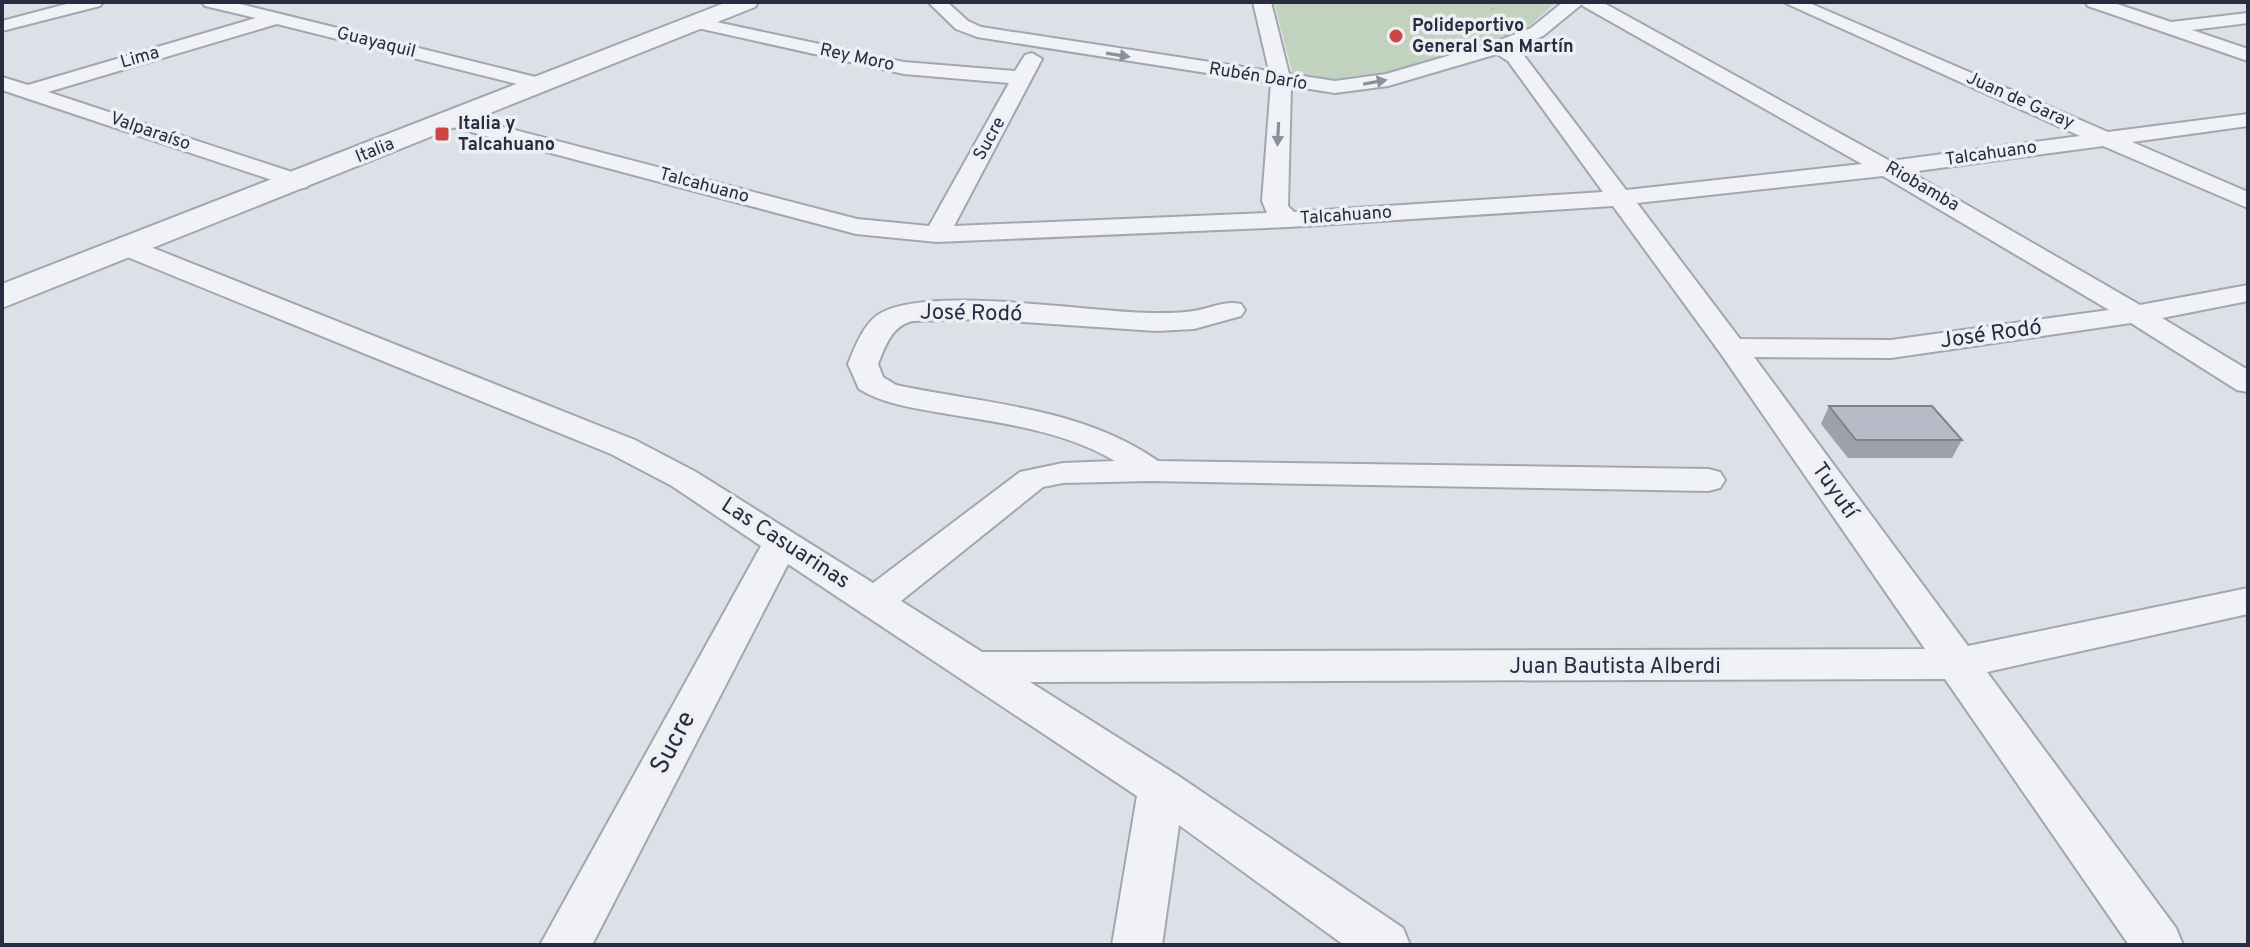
<svg xmlns="http://www.w3.org/2000/svg" width="2250" height="947" font-family="Overpass,sans-serif">
<style>
.green{fill:#c1d2bf}
.lines{fill:none;stroke-linecap:round;stroke-linejoin:round}
.minor-casing{stroke:#a3a6b2;stroke-width:4}
.tertiary-casing{stroke:#a3a6b2;stroke-width:4}
.path{stroke:#b8bbc2;stroke-width:3;stroke-dasharray:3 3;stroke-linecap:butt}
.minor{fill:#f1f2f6;fill-rule:evenodd}
.tertiary{fill:#f1f2f6;fill-rule:evenodd}
.wall{fill:#9ea1ab}
.building{fill:#b8bbc7;stroke:#81838b;stroke-width:2}
.oneway{fill:#8c8f9a}
.poi-dot{fill:#cd4642;stroke:#edeff5;stroke-width:3}
.labels{text-anchor:middle;dominant-baseline:central;stroke-width:7;stroke-linejoin:round;paint-order:stroke}
.far-poi-label{font-size:18px;font-weight:bold;fill:#272c3e;stroke:#edeff5;text-anchor:start}
.far-street-label{font-size:18px;fill:#272c3e;stroke:#edeff5}
.street-label{font-size:22px;fill:#272c3e;stroke:#edeff5}
.near-street-label{font-size:26px;fill:#272c3e;stroke:#edeff5}
</style>
<rect width="100%" height="100%" fill="#dee0e8"/>
<!-- green -->
<path class="green" d="M1274,2H1556L1525,30L1495,43L1365,79L1318,80L1293,75Z"/>
<g class="lines">
<!-- minor casing -->
<g class="minor-casing">
<g id="minor">
<path d="M74,2H103L100,6L2,31V21Z"/>
<path d="M202,2H232L548,80L551,84L541,90L277,24L48,92L307,177L311,182L307,187L299,189L2,90V77L28,85L256,18L205,6Z"/>
<path d="M928,2H947L968,21L981,27L1269,71L1253,2H1271L1289,74L1335,81L1386,74L1492,43L1531,28L1563,2H1602L1890,161L2080,136L1783,2H1807L2108,132L2248,114V126L2132,142L2248,192V208L2103,146L1910,172L2140,305L2248,285V301L2162,318L2248,370V392L2237,390L2131,323L1891,358L1754,357L1968,646L2248,588V614L1987,672L2176,928L2183,945H2129L1945,679L1030,682L1177,775L1403,928L1410,945H1344L1179,825L1162,945H1112L1137,796L788,564L592,945H540L761,546L672,486L611,454L120,254L116,248L120,242H138L635,440L696,472L873,583L1020,472L1063,463L1115,461C1063,430 1000,423 942,413C913,408 884,404 859,389L848,364C855,347 864,322 881,313C932,285 1093,313 1156,313C1168,313 1182,313 1193,311C1210,309 1224,300 1241,304L1245,310L1241,316L1194,329L1156,331L977,319L912,321C891,327 886,345 878,364L883,377L896,385C985,404 1081,407 1158,461L1708,469L1720,472L1725,480L1720,488L1708,491L1150,481L1063,483L1043,487L901,601L982,652L1925,649L1721,354L1613,206L1288,227L937,242L856,234L445,125L442,120L453,114L857,219L929,226L1009,83L904,74L693,27L684,22L693,17L904,62L1015,71L1025,55L1032,53L1042,59L954,226L1267,213L1262,201L1271,83L977,37L956,29ZM1582,4L1583,6L1862,164L1626,190L1522,53L1513,48L1543,36ZM1497,54L1508,61L1603,192L1294,212L1288,206L1291,86L1335,93L1388,86ZM1883,176L2109,310L1891,340L1740,339L1637,203Z"/>
<path d="M2085,2H2111L2171,22L2248,13V23L2192,30L2248,49V61L2088,6Z"/>
</g>
</g>
<!-- tertiary casing -->
<g class="tertiary-casing">
<path id="tertiary" d="M727,2H758L755,7L2,308V284Z"/>
</g>
<!-- path -->
<path class="path" d="M1490,2L1493,10"/>
<!-- minor -->
<use href="#minor" class="minor"/>
<!-- tertiary -->
<use href="#tertiary" class="tertiary"/>
</g>
<!-- wall -->
<path class="wall" d="M1829,406L1962,440L1952,458H1848L1821,424Z"/>
<!-- building -->
<path class="building" d="M1829,406H1932L1962,440H1856Z"/>
<!-- one-way arrows -->
<defs><path id="oneway-solid" d="M-6-.8H1V-3.2L6.5 0L1 3.2V.8H-6Z" transform="scale(2)"/></defs>
<g class="oneway">
<use href="#oneway-solid" transform="translate(1118 55) rotate(9)"/>
<use href="#oneway-solid" transform="translate(1375 82) rotate(-10)"/>
<use href="#oneway-solid" transform="translate(1278 134) rotate(93)"/>
</g>
<!-- markers -->
<g class="poi-dot">
<circle cx="1396" cy="36" r="8"/>
<rect x="434" y="126" width="16" height="16" rx="4"/>
</g>
<g class="labels">
<!-- far-poi labels -->
<g class="far-poi-label">
<text x="1412" y="26">Polideportivo<tspan x="1412" dy="21">General San Martín</tspan></text>
<text x="458" y="124">Italia y<tspan x="458" dy="21">Talcahuano</tspan></text>
</g>
<!-- far-street labels -->
<g class="far-street-label">
<text transform="translate(376 43) rotate(14)">Guayaquil</text>
<text transform="translate(140 58) rotate(-16)">Lima</text>
<text transform="translate(857 58) rotate(12)">Rey Moro</text>
<text transform="translate(1258 77) rotate(9)">Rubén Darío</text>
<text transform="translate(2020 101) rotate(24)">Juan de Garay</text>
<text transform="translate(150 132) rotate(19)">Valparaíso</text>
<text transform="translate(990 139) rotate(-61)">Sucre</text>
<text transform="translate(375 151) rotate(-22)">Italia</text>
<text transform="translate(1991 154) rotate(-8)">Talcahuano</text>
<text transform="translate(704 186) rotate(15)">Talcahuano</text>
<text transform="translate(1922 187) rotate(30)">Riobamba</text>
<text transform="translate(1346 216) rotate(-4)">Talcahuano</text>
</g>
<!-- street labels -->
<g class="street-label">
<text transform="translate(971 314) rotate(1)">José Rodó</text>
<text transform="translate(1991 335) rotate(-8)">José Rodó</text>
<text transform="translate(1834 491) rotate(55)">Tuyutí</text>
<text transform="translate(785 544) rotate(33)">Las Casuarinas</text>
<text x="1615" y="667">Juan Bautista Alberdi</text>
</g>
<!-- near-street labels -->
<g class="near-street-label">
<text transform="translate(674 743) rotate(-62)">Sucre</text>
</g>
</g>
<!-- border -->
<rect width="2250" height="947" fill="none" stroke="#272c3e" stroke-width="8"/>
</svg>
